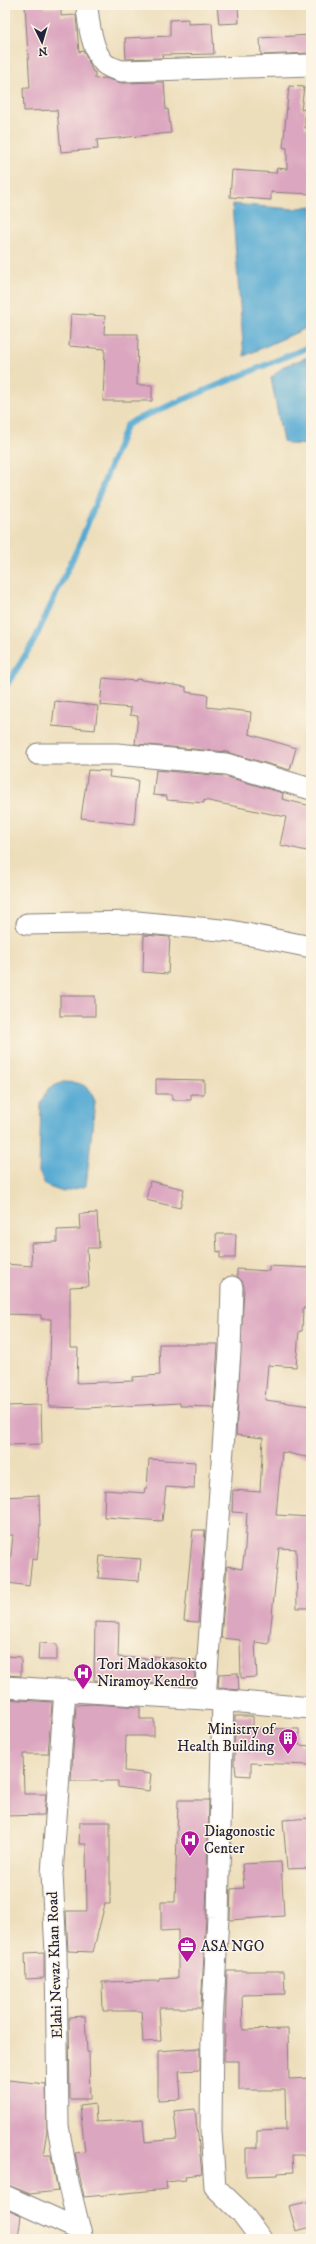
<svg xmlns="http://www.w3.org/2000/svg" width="316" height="2244" font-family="'IM FELL DW Pica',serif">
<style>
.water{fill:#57aad3;stroke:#3c6687}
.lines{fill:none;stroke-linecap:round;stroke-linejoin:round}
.stream{stroke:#57aad3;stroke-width:6}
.building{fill:#dba6bf}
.minor-casing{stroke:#88807b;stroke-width:23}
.minor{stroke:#fff;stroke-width:21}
.labels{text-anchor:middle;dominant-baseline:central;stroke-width:3;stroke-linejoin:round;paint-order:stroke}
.poi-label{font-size:15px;fill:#22223b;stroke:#fcf5e5;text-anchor:start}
.street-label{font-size:15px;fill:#22223b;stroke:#fcf5e5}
</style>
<rect width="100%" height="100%" fill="#fcf5e5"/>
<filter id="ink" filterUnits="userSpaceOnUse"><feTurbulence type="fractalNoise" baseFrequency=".025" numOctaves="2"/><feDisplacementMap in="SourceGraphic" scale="8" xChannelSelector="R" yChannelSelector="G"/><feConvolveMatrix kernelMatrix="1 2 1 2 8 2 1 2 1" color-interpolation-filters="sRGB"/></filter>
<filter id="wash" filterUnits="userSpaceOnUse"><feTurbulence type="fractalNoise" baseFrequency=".012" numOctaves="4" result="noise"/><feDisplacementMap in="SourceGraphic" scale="16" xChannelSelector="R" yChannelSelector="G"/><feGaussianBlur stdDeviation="0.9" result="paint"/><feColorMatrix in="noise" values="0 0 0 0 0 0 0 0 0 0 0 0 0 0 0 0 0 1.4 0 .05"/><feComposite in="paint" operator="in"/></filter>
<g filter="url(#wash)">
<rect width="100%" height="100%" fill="#eddebb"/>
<!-- water -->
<g class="water">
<path d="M232,204L293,209L311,206V326L244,356Z"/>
<path d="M311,356V445L289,444L283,441L271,378L284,366Z"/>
<path d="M63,1082C82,1083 87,1083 95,1101L86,1186L63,1192L46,1186L39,1172L41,1103L48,1089Z"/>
</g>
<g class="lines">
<!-- stream -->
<path class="stream" d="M5,688L34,641L80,543L126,426L135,420L311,346"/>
</g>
<g id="blocks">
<!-- building -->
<g class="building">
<path d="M25,5H45V8L61,7V16L76,15L79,52L84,51L93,72H95V79L105,78L122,83L164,82L166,110L168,109L171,133L97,140L98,149L61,152L57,110L24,111L23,88H30Z"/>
<path d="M217,5H238L239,23L219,24Z"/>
<path d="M188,19V24L212,23L214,54L162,55L163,58L126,59L125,38L170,36V20Z"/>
<path d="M311,35V53L261,55L260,38Z"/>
<path d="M289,86L304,87L301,110L305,109V128H311V194L271,192V200L230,197L232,170L276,173L277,168L287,169V148L283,147Z"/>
<path d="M71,314L105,316L104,334H138L137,385H152V401H103L105,349L69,346Z"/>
<path d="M103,678L136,681V679L186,687V692L208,695L207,707L251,712L249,734L296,748L290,770L227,752L135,744L138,716L130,715L131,708L100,705Z"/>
<path d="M55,701L98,706L95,730L52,726Z"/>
<path d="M88,770L110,771L109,777L138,780L134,824L81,818Z"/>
<path d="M156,770L224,776L283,793L282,799L311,806V852L280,845L286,817L204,800V803L167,800V796L153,795Z"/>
<path d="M144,935L170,937L168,974L143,972Z"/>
<rect x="60" y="996" width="35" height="20"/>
<path d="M156,1079L204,1080V1094H191V1100H172V1094H156Z"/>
<path d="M150,1181L184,1189L180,1208L146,1200Z"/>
<path d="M97,1213L99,1248H87L89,1286L70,1287V1348H78L77,1383L133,1381V1377L160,1375L159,1344H218L214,1410L212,1407L180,1406V1403L87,1408L49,1407L51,1319H41V1315L5,1314V1264L32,1266L31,1243L57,1242V1230L80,1229L79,1214Z"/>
<path d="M216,1234H236L235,1258H220V1251L217,1252Z"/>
<path d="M269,1266L311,1268V1308H303L302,1331H299L296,1367L268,1365L265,1400L311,1406V1458L282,1452L276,1515L311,1517L309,1546H311V1608H297L296,1549L279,1548L269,1644L255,1642L257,1677L241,1678L240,1640L221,1638L227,1566L242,1569L245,1548L247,1513L232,1512L233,1490L260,1492L263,1438L236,1435L244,1287L242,1281L237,1276V1269L269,1271Z"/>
<path d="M41,1405L42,1444L5,1445V1406Z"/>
<path d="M149,1459L195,1462L194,1489L166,1487L162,1521L104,1517L105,1490L144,1493L145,1488H147Z"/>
<path d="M39,1495L40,1528L37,1560L32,1559L29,1586L8,1583L13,1535H5V1497Z"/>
<path d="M193,1530H205L198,1622L184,1621Z"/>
<path d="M100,1556L141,1559L139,1581L98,1578Z"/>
<path d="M95,1622L119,1623L118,1657L154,1659V1656L196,1660L194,1686L94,1680Z"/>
<path d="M39,1643L57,1644V1660H38Z"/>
<path d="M5,1656L21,1657V1676L5,1675Z"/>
<path d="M238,1673L239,1690L218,1688L219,1674Z"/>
<path d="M5,1699L52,1702L48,1754H23L24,1794H46L44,1815L5,1816V1758H7Z"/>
<path d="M93,1704L140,1707V1719H154V1736H126L125,1771L151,1774L149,1791L118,1787V1781H71L76,1705Z"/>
<path d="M235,1716H253V1728L299,1729V1745L311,1746V1765L251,1763V1776L236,1775L235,1765H234Z"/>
<path d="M178,1800H209L206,1917L201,2008H159L161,2041L143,2042L141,2011H103L102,1982L160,1981V1979L178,1978V1930L161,1931V1902H175Z"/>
<path d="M311,1818V1868L287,1869L283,1820Z"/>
<path d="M80,1822H110V1904H105L93,1952L68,1951L66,1911H87L86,1844H79Z"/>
<path d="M281,1862L284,1916L230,1920L231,1889L244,1888L242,1864Z"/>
<path d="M44,1952V1978L26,1979L25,1953Z"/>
<path d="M227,1971H284L285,1994L242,1995L243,2030L288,2029L289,2079L310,2078L311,2136H308V2155H292L293,2172L278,2173V2175L246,2176V2148H257V2131L286,2130L285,2090H239V2061H224Z"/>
<path d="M85,2016L87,2052H89L90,2099H70L69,2017Z"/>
<path d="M200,2048V2070L179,2071L181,2099L158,2100V2051Z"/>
<path d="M8,2080L46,2084L47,2131L43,2155H51L58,2191L30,2194L5,2184V2114Z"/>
<path d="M95,2104L96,2122L143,2119L145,2142L177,2139L174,2111L195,2109L202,2174L185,2176L186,2180L166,2182L167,2189L84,2197L75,2153L85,2152L80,2106Z"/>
<path d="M311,2201V2227L296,2231L289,2206Z"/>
<path d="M5,2209L21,2216L18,2239H5Z"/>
</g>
</g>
</g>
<g filter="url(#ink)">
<use href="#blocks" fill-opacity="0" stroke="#88807b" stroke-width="1"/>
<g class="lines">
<!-- minor casing -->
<g class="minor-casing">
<g id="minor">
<path d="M87,5C88,21 92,52 105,64C110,68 116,69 122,71L311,65"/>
<path d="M38,754H117L226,764L311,789"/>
<path d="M27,924L137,922L231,931L311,947"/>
<path d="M5,1687L205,1699L311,1708"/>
<path d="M65,1690L52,1874L56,1953L58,2126L68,2182L82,2239"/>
<path d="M205,1699L230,1351L232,1287"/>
<path d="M223,1700L218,1917L212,2024L211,2132L215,2187L241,2212L261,2239"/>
<path d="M5,2196L80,2230"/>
</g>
</g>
<!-- minor -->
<use href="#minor" class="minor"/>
</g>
</g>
<!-- icons -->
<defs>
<g id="hospital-pin" transform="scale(1)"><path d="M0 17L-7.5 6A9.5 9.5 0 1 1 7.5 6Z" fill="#b5179e" stroke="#fcf5e5"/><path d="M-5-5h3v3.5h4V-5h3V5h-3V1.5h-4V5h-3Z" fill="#fff"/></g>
<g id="building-pin" transform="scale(1)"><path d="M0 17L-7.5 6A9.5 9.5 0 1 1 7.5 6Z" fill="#b5179e" stroke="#fcf5e5"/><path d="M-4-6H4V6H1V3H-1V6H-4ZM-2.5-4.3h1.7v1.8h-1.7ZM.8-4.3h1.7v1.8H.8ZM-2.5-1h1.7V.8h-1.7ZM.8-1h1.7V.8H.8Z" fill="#fff"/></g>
<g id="office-pin" transform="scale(1)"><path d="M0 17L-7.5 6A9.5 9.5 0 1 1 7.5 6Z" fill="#b5179e" stroke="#fcf5e5"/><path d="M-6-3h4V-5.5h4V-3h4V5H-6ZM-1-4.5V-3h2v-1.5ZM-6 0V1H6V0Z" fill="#fff"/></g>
</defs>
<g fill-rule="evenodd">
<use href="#hospital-pin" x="83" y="1673"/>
<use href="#building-pin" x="288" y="1738"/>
<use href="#hospital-pin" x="190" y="1840"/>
<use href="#office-pin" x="187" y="1946"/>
</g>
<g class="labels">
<!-- poi labels -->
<g class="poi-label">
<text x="97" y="1664">Tori Madokasokto<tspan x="97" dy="17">Niramoy Kendro</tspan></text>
<text x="274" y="1729" text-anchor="end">Ministry of<tspan x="274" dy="17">Health Building</tspan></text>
<text x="204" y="1831">Diagonostic<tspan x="204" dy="17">Center</tspan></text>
<text x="201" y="1946">ASA NGO</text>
</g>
<!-- street labels -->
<g class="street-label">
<text transform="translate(55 1965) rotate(-92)">Elahi Newaz Khan Road</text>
</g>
</g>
<!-- margin -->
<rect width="316" height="2244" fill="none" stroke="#fcf5e5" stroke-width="20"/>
<!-- north arrow -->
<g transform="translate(42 42) rotate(175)" stroke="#fcf5e5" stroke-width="3" paint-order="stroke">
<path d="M0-3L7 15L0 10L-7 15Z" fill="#22223b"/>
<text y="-6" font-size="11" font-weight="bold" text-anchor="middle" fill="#22223b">N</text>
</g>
</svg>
